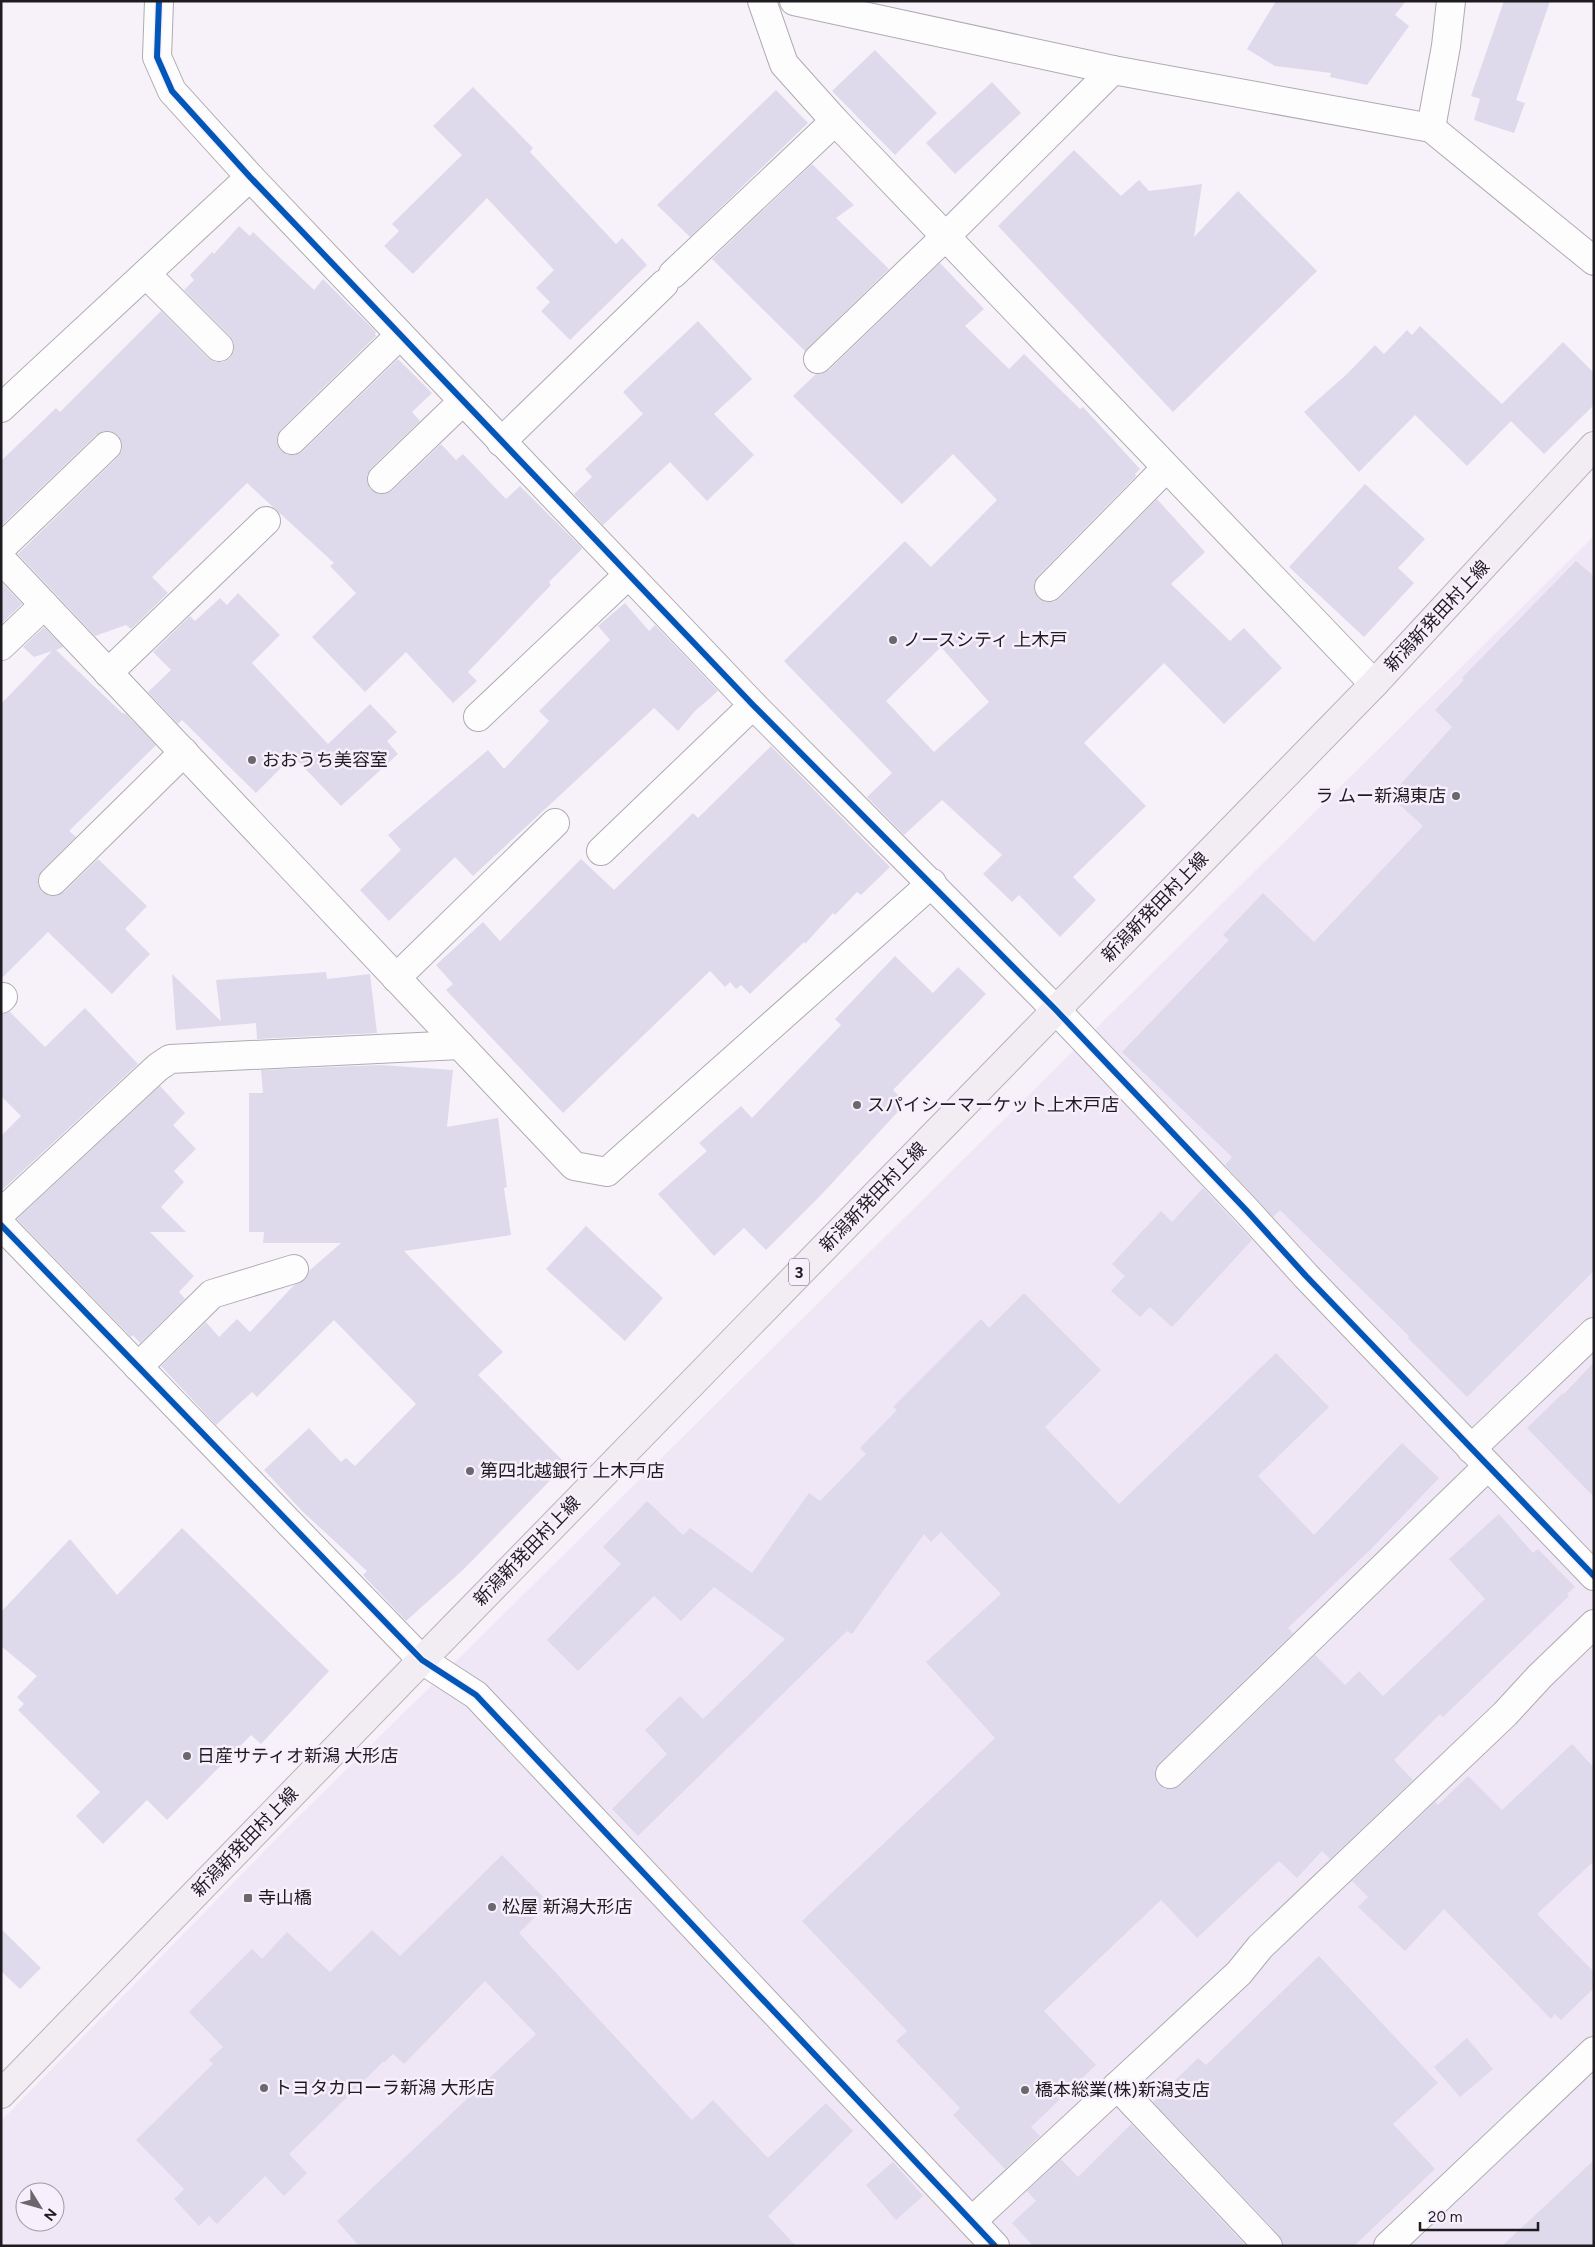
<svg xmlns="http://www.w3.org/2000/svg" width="1595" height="2247" font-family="Figtree,'Noto Sans JP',sans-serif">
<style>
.built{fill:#f0e7f6;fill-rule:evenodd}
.building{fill:#ded9eb;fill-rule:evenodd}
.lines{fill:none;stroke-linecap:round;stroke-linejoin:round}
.minor-casing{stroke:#afabb1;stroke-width:30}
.major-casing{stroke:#bbb1bb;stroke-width:30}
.minor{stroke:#fefdfe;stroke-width:28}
.major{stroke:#f2edf2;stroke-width:28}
.cycleway-casing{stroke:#f8effd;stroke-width:9}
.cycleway{stroke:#0057b8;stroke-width:6}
.poi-dot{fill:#6b676d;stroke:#f8effd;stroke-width:2}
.labels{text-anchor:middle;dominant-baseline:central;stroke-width:5;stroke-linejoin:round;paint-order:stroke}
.shield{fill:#f8effd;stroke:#605b63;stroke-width:1}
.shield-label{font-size:16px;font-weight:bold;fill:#1f1c21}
.street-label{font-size:18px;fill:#1f1c21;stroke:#f8effd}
.poi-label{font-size:18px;fill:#1f1c21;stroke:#f8effd;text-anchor:start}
</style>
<rect width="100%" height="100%" fill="#f7f2fa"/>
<!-- built -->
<path class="built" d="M1594,536V2246H1V2121L276,1839ZM25,2192H55V2222H25Z"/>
<!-- building -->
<g class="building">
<path d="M1276,1H1406L1395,15L1409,26L1367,85L1330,77L1331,73L1275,66L1247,49Z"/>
<path d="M1504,1H1550L1516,100L1525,103L1514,133L1474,120L1480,99L1471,96Z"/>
<path d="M875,50L937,113L895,155L832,91Z"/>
<path d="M992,82L1021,113L955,174L926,143Z"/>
<path d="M473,87L533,148L530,152L616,244L622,238L647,265L570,340L541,311L550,302L536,288L554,270L487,198L413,274L384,246L399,231L392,224L462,155L433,126Z"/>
<path d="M776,90L808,123L690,237L657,205Z"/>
<path d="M1074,150L1121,196L1139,180L1149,191L1202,184L1194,237L1238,191L1317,271L1173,412L998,226Z"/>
<path d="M812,164L854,205L836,218L889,269L805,351L712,259Z"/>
<path d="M239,226L250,236L253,232L314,290L323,279L376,332L375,334L376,336L281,429L277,436V443L281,451L288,455H295L303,451L398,359L432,393L412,412L420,421L371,468L367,475V482L370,489L378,494H385L392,491L441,444L456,460L463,454L506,499L520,486L581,547L582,549L549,582L551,585L468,672L477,681L453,703L406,652L365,692L312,637L356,593L330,566L334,563L247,483L152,577L168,593L131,629L126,625L95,636L18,554L118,457L122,450V443L119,436L111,431H103L96,435L1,526V461L56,408L60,412L161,311L208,358L215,362H223L230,358L234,351V343L230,336L184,290L194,280L190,275L212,252L214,254Z"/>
<path d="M940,263L984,309L965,326L1009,369L1024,354L1080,409L1083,407L1140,469L1135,474L1136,476L1038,576L1034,584V591L1038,598L1046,602H1054L1060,598L1157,499L1205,552L1171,584L1230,641L1244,628L1282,668L1224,724L1164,663L1084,743L1146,806L1073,877L1096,900L1060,937L1019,895L1012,902L983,874L1002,855L942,800L904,835L867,797L892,773L784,661L905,541L931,567L997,500L953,454L902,504L793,396L816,374H822L829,370ZM941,647L989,702L934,752L886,701Z"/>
<path d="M698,321L752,379L714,414L754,455L707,501L670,462L603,525L574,494L592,477L585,469L643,414L623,392Z"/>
<path d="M1420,326L1502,404L1563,342L1594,373V405L1544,454L1511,421L1467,466L1415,415L1359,472L1304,412L1347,374L1375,345L1384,354L1407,330L1412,335Z"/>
<path d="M1365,484L1425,539L1398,568L1414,583L1364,637L1289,567Z"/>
<path d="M1576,561L1594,576V1271L1467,1397L1408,1338L1409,1336L1280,1210L1273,1217L1225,1165L1232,1157L1122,1052L1229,940L1223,935L1263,893L1314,942L1423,826L1390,796L1452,727L1435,710L1464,680L1462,678Z"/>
<path d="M1,582L22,604L1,624Z"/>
<path d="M238,593L280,635L252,663L328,744L370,704L397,732L387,741L398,754L341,806L293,756L256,793L182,720L178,724L148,692L171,670L153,652L190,616L195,621L220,598L227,605Z"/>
<path d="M625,603L649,631L655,625L718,691L695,711L678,731L654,708L473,876L455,857L389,921L360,890L401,850L388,835L488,750L504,769L549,721L539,711L610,640L598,626Z"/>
<path d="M44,627L63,647L56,650L122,713L126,714L156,745L69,831L76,837L42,870L38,877V885L42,892L49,896H57L64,892L98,859L147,906L125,929L150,954L112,994L48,932L1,979V704L52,651L34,657L23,647Z"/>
<path d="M771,746L890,867L861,895L857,892L835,915L833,913L805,944L804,942L750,994L741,985L736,989L730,982L725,987L710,971L563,1113L446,990L453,984L436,965L483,922L500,941L581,859L614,890L693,813L698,818Z"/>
<path d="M895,956L933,993L958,967L986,994L893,1090L906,1103L822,1194L766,1250L744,1228L714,1256L658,1194L707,1151L699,1143L741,1106L752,1118L841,1025L835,1019Z"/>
<path d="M326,972L327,979L370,974L377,1033L257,1039L256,1023L176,1030L172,974L221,1021L216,980Z"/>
<path d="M85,1008L138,1064L1,1191V1136L21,1116L1,1096V1014L10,1012L45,1047Z"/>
<path d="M380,1065L453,1070L447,1127L498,1118L507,1187L504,1188L511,1235L404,1251L503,1352L478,1375L566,1464L464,1569L406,1621L363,1575L367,1571L302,1511L264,1470L309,1428L341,1462L346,1458L355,1466L416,1404L334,1320L257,1397L252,1392L216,1425L161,1366L206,1322L219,1337L237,1319L250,1332L294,1285L305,1280L309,1271L341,1243H263L264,1232H249V1093H263L261,1070Z"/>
<path d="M160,1086L185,1113L173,1125L196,1149L174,1171L184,1182L161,1207L186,1232H150L194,1276L179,1292L185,1299L140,1343L133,1335L131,1337L17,1219Z"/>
<path d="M1203,1188L1252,1240L1172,1327L1150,1307L1140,1317L1111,1291L1125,1276L1112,1264L1161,1211L1172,1222Z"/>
<path d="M586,1226L663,1298L625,1341L546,1269Z"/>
<path d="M1024,1293L1101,1370L1045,1427L1119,1504L1276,1353L1329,1407L1258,1476L1314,1535L1402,1443L1439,1478L1371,1549L1288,1628L1293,1633L1159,1763L1155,1769V1777L1158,1784L1165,1789H1173L1181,1785L1315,1655L1345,1685L1359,1671L1383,1696L1485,1599L1449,1559L1499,1514L1533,1553L1538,1549L1575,1587L1567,1594L1569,1596L1443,1717L1440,1714L1394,1760L1413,1780L1330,1859L1322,1851L1297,1878L1279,1861L1197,1938L1161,1900L1044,2011L1096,2065L1031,2127L1040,2136L1005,2169L953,2115L960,2108L896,2041L907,2031L802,1921L995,1738L926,1662L1001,1594L941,1532L931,1542L924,1534L852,1634L847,1631L638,1836L612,1809L667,1754L645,1730L680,1696L703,1719L785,1639L714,1587L681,1621L654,1596L578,1671L547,1640L621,1564L603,1547L647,1501L683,1535L690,1528L752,1573L809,1493L820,1501L866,1454L860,1448L897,1410L893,1407L981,1319L989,1328Z"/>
<path d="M1594,1362V1497L1527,1428L1563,1393L1564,1394Z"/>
<path d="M182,1528L329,1671L261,1744L251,1735L167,1820L147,1800L103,1844L76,1816L100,1792L18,1710L24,1704L17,1697L37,1676L1,1646V1612L70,1539L117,1595Z"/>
<path d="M1572,1744L1594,1768V1861L1537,1914L1594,1972V1988L1561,2020L1555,2014L1551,2019L1444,1909L1405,1951L1358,1907L1368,1897L1352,1881L1435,1802L1438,1805L1468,1776L1502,1810Z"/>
<path d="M502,1855L549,1903L519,1933L692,2120L713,2100L768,2158L826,2103L853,2131L768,2216L796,2246H359L337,2221L536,2034L485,1981L404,2064L393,2054L385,2062L384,2061L289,2154L307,2173L284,2196L265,2176L217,2224L209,2216L199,2226L174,2199L184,2189L136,2140L213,2064L209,2060L223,2047L189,2012L252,1949L262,1959L287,1932L330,1972L372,1930L400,1956Z"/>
<path d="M1,1929L41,1968L20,1989L1,1971Z"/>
<path d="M1319,1956L1438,2083L1393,2124L1435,2169L1354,2246H1283L1279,2235L1153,2102L1198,2058L1206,2065Z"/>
<path d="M1467,2038L1493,2069L1460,2097L1434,2067Z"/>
<path d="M1131,2124L1246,2246H1033L1012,2223L1036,2201L1027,2191L1061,2159L1078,2177Z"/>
<path d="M1594,2160V2246H1502Z"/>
<path d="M893,2162L923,2196L896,2220L866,2185Z"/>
</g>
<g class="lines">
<!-- minor casing -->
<g class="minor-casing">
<g id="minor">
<path d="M159,1L157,57L172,91L250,177L753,705L1055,1009L1247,1211L1306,1276L1594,1576"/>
<path d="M762,1L784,64L835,121L1374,684"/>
<path d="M794,1L1113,70L1431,128L1594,261"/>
<path d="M1431,128L1446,46L1451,1"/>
<path d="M146,274L219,347"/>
<path d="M673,274L835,121"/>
<path d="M818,359L945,237L1113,70"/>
<path d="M1,408L250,177"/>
<path d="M292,440L400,335"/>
<path d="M501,442L664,284"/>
<path d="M382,479L463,401"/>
<path d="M1,548L107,446"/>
<path d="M1,559L574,1166L607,1172L932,883"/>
<path d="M1049,587L1166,468"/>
<path d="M1,646L44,605"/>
<path d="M108,673L266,521"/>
<path d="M478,717L628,575"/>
<path d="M601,851L753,705"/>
<path d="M53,881L184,752"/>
<path d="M396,978L555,823"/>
<path d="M1,999L3,997"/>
<path d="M1,1213L158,1067L170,1059L460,1045"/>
<path d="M1,1225L422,1660L476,1695L995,2246"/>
<path d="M138,1367L212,1294L294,1269"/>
<path d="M1471,1449L1594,1332"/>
<path d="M1170,1774L1488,1466"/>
<path d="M1117,2086L1268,2246"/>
<path d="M972,2221L1239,1973L1260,1947L1505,1714L1540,1676L1594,1624"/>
<path d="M1388,2246L1594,2051"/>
</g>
</g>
<!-- major casing -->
<g class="major-casing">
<path id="major" d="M1,2094L422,1660L1374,684L1594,446"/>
</g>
<!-- minor -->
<use href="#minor" class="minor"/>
<!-- major -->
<use href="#major" class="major"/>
<!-- cycleway casing -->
<g class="cycleway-casing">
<g id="cycleway">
<path d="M159,1L157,57L172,91L250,177L753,705L1055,1009L1247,1211L1306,1276L1594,1576"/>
<path d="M1,1225L422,1660L476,1695L995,2246"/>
</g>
</g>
<!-- cycleway -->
<use href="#cycleway" class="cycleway"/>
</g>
<!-- markers -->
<g class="poi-dot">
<circle cx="893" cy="640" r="5"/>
<circle cx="252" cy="760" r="5"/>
<circle cx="1456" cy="796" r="5"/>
<circle cx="857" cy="1105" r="5"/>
<circle cx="470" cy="1471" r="5"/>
<circle cx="187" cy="1756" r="5"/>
<rect x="243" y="1893" width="10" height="10" rx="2.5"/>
<circle cx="492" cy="1907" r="5"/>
<circle cx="264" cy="2088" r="5"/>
<circle cx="1025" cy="2090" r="5"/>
</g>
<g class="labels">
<!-- shield labels -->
<rect class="shield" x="789" y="1258.5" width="20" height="27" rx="4"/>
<g class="shield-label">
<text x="799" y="1272">3</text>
</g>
<!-- street labels -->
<g class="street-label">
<text transform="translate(1437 616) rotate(-47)">新潟新発田村上線</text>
<text transform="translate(1155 907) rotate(-46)">新潟新発田村上線</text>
<text transform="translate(873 1197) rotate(-46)">新潟新発田村上線</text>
<text transform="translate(527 1551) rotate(-46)">新潟新発田村上線</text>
<text transform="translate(245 1842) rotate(-46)">新潟新発田村上線</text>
</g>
<!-- poi labels -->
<g class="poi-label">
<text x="903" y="640">ノースシティ 上木戸</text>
<text x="262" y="760">おおうち美容室</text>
<text x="1446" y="796" text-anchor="end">ラ ムー新潟東店</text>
<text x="867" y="1105">スパイシーマーケット上木戸店</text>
<text x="480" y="1471">第四北越銀行 上木戸店</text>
<text x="197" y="1756">日産サティオ新潟 大形店</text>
<text x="258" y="1898">寺山橋</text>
<text x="502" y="1907">松屋 新潟大形店</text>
<text x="274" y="2088">トヨタカローラ新潟 大形店</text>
<text x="1035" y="2090">橋本総業(株)新潟支店</text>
</g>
</g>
<!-- border -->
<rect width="1595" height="2247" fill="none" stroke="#1f1c21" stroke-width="5"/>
<!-- north arrow -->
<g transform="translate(40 2207) rotate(127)"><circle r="24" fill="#f8effd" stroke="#a19ba5"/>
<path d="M0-4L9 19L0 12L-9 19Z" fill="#6b676d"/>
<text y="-8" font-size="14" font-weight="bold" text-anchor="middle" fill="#1f1c21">N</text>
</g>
<!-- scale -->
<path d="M1420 2222v8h118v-8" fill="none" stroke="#1f1c21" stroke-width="2.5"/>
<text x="1428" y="2222" font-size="15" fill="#1f1c21" stroke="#f8effd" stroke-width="4" paint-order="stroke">20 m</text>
</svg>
